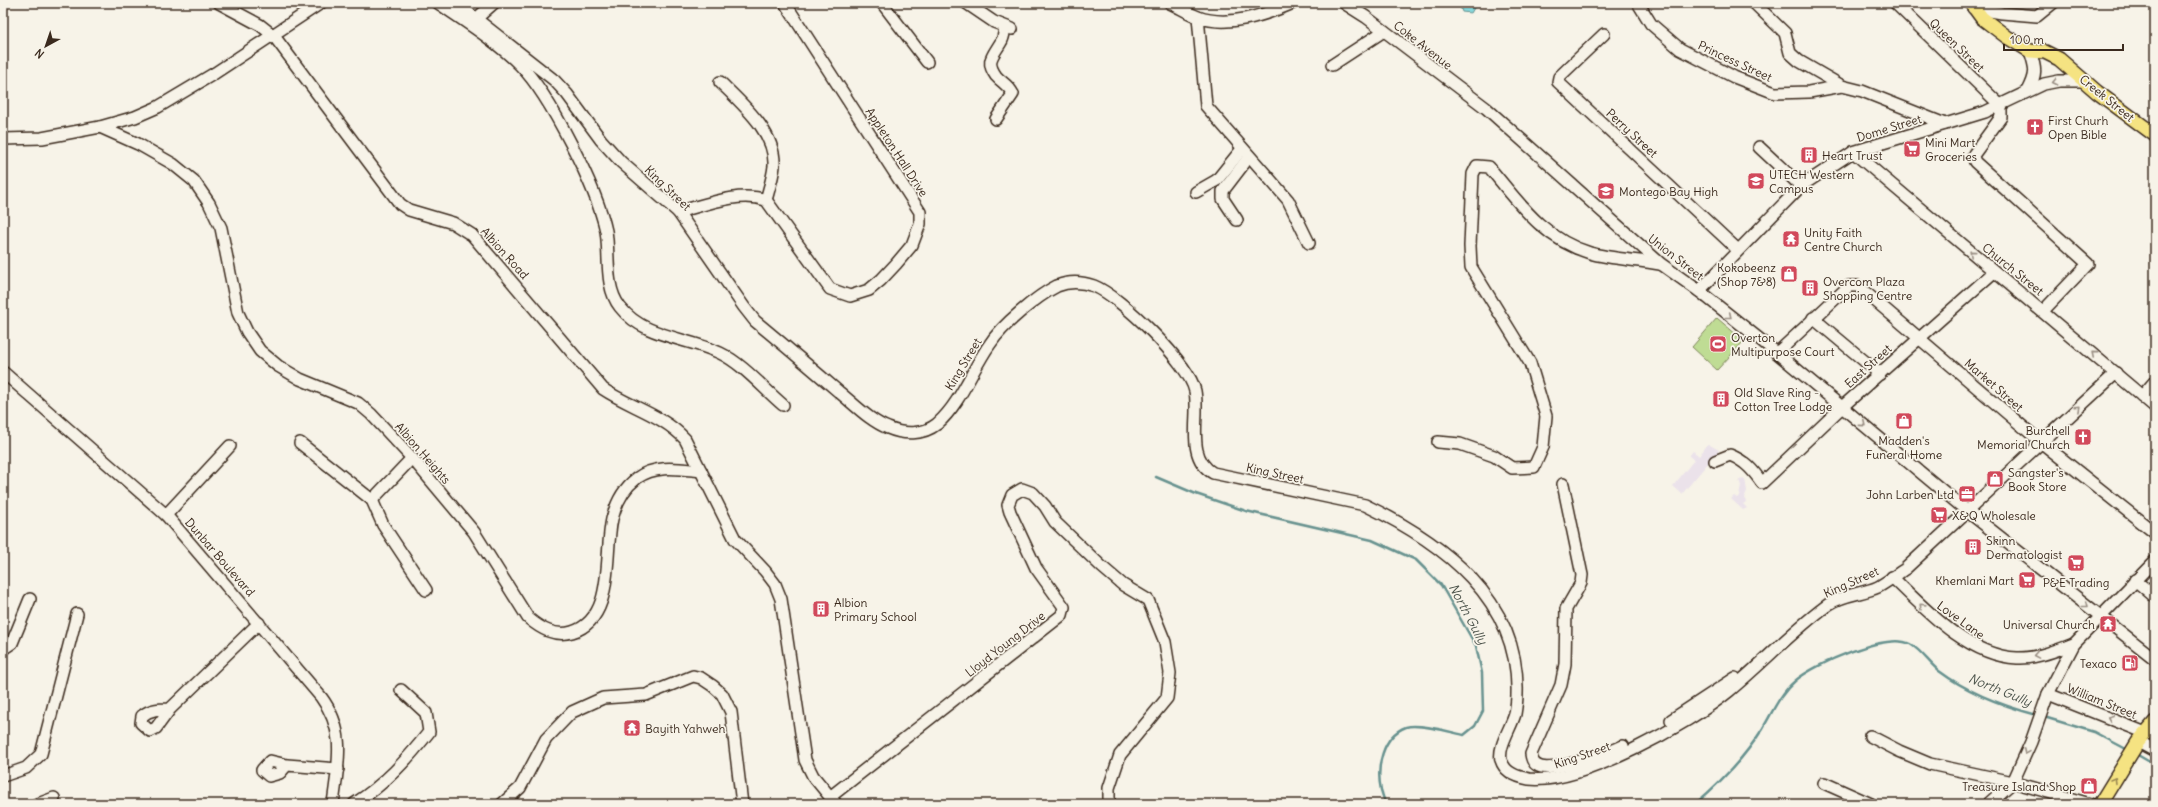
<svg xmlns="http://www.w3.org/2000/svg" width="2158" height="807" font-family="Delius,sans-serif">
<style>
.built{fill:#ebe2ea}
.green{fill:#bfdc94;stroke:#7d8359}
.water{fill:#85d7db;stroke:#67928f}
.lines{fill:none;stroke-linecap:round;stroke-linejoin:round}
.stream{stroke:#67928f;stroke-width:2.5}
.minor-casing{stroke:#3b2a1e;stroke-width:14}
.major-casing{stroke:#3b2a1e;stroke-width:16}
.minor{stroke:#f7f3e8;stroke-width:11}
.major{stroke:#f5e382;stroke-width:13}
.oneway{stroke:#998e83}
.oneway2{stroke:#988650}
.labels{text-anchor:middle;dominant-baseline:central;stroke-width:3.5;stroke-linejoin:round;paint-order:stroke}
.street-label{font-size:12px;fill:#3b2a1e;stroke:#f7f3e8}
.poi-label{font-size:12px;fill:#3b2a1e;stroke:#f7f3e8;text-anchor:start}
.water-label{font-size:13px;font-style:italic;fill:#4e554d;stroke:#f7f3e8}
</style>
<rect width="100%" height="100%" fill="#f7f3e8"/>
<filter id="ink" filterUnits="userSpaceOnUse"><feTurbulence type="fractalNoise" baseFrequency=".025" numOctaves="2"/><feDisplacementMap in="SourceGraphic" scale="8" xChannelSelector="R" yChannelSelector="G"/><feConvolveMatrix kernelMatrix="1 2 1 2 8 2 1 2 1" color-interpolation-filters="sRGB"/></filter>
<g filter="url(#ink)">
<!-- built -->
<g class="built">
<path d="M1708,444L1719,450L1682,494L1673,486L1694,460L1689,456L1693,451L1699,456Z"/>
<path d="M1745,479L1747,491L1744,498L1746,502L1743,504L1747,508L1743,510L1731,499L1734,496L1737,498L1739,496L1741,486L1739,480Z"/>
</g>
<!-- green -->
<path class="green" d="M1717,318L1744,341L1717,370L1692,347Z"/>
<!-- water -->
<path class="water" d="M1464,3H1477L1471,13L1462,12L1460,6Z"/>
<g class="lines">
<!-- stream -->
<g class="stream">
<path d="M1156,477L1196,494L1246,511L1372,540L1416,560L1441,585L1476,646L1482,673L1483,711L1475,726L1464,735C1450,732 1419,723 1406,727C1382,736 1376,768 1381,790C1383,795 1383,800 1387,804"/>
<path d="M2044,717L2094,732L2128,750"/>
<path d="M2136,754L2155,765"/>
<path d="M1695,804C1721,782 1745,757 1763,728C1773,711 1780,694 1795,681C1814,664 1887,632 1910,644C1921,650 1929,663 1939,671C1967,692 2003,706 2037,715"/>
</g>
<!-- minor casing -->
<g class="minor-casing">
<g id="minor">
<path d="M219,3L260,25L274,36L400,204L409,210L453,223L472,235L603,389C630,407 663,415 685,439L735,539L765,571L775,584L781,599L805,760L813,776L836,804"/>
<path d="M438,3C466,22 496,41 520,65C550,95 597,189 606,231C610,254 604,287 620,307C644,338 687,337 720,353C743,364 763,388 783,405"/>
<path d="M456,3L554,80L567,94L601,140L621,162L678,212L744,307L755,321C783,344 811,368 839,392C854,404 870,421 888,428C904,435 923,435 937,424C961,403 972,369 990,344C1002,325 1037,296 1057,286C1069,281 1083,282 1094,286C1120,296 1189,363 1195,391C1200,418 1185,457 1213,473L1365,505C1442,542 1520,599 1517,694C1517,701 1516,708 1515,714C1511,728 1498,746 1501,760C1505,773 1517,777 1529,779C1580,785 1689,724 1729,691C1763,663 1793,630 1829,604C1843,594 1863,594 1878,587C1887,582 1896,575 1905,569L2116,373"/>
<path d="M882,3L927,62"/>
<path d="M966,3L994,22L1012,29"/>
<path d="M1170,3C1179,7 1188,13 1198,17C1228,28 1265,15 1293,3"/>
<path d="M1344,3L1366,17L1486,108L1661,264L1699,291L1777,353L1967,511L2155,659"/>
<path d="M1638,3L1651,24L1680,49L1734,77L1775,93L1809,92L1842,86"/>
<path d="M1754,3L1785,33L1790,53L1799,61L1842,86L1862,91L1945,124"/>
<path d="M1895,3L2001,106V117L1974,154L1973,157L1975,162L2088,264L2043,311"/>
<path d="M1973,8L2002,13L2037,16L2053,3"/>
<path d="M1198,17L1206,106L1288,200L1309,243"/>
<path d="M477,18L494,3"/>
<path d="M1604,34L1559,77L1558,82L1738,250"/>
<path d="M1332,65L1384,31"/>
<path d="M720,82C742,104 776,132 774,166C773,177 769,189 766,200"/>
<path d="M2028,91C2037,74 2036,69 2030,51"/>
<path d="M996,119L1013,94C1008,84 1002,83 996,76C985,61 993,56 1001,42C1004,38 1004,32 1005,27"/>
<path d="M100,127L138,144L173,164L194,181L209,203L221,228L238,313L247,332L260,351L278,366L300,379L358,403L371,414L412,458L474,532L528,618C541,629 555,637 572,632C616,619 604,553 612,519C616,503 624,488 637,478C656,464 680,469 701,471"/>
<path d="M3,139L42,138L100,127L135,117L158,107L215,73L321,3"/>
<path d="M1759,147L1801,186"/>
<path d="M1853,152L2155,407"/>
<path d="M1196,192L1217,180L1242,149"/>
<path d="M678,212C705,205 738,191 766,200L830,289L850,296L869,290L881,280L896,264L912,245L920,224V212L785,3"/>
<path d="M1237,220L1223,199V191L1249,157"/>
<path d="M1699,291L1801,186L1853,152L1985,112L2044,84L2059,81H2084"/>
<path d="M1813,318L1880,374"/>
<path d="M1777,353L1849,286H1858L2042,443L2155,533"/>
<path d="M3,372L166,515L321,697C347,732 338,763 333,804"/>
<path d="M2142,396L2155,381"/>
<path d="M1438,442L1460,444L1494,456L1512,468L1534,467L1543,447L1546,416L1530,363L1471,267L1470,246L1473,174L1477,166L1489,167C1519,203 1543,239 1590,253C1610,259 1639,260 1660,264"/>
<path d="M300,443L372,500L412,458"/>
<path d="M1715,461L1730,455C1745,461 1753,470 1762,483L1842,407L1994,272"/>
<path d="M1563,484L1582,575L1581,583L1566,609L1565,664L1561,685L1531,754C1532,761 1534,765 1541,767C1555,771 1609,753 1623,746"/>
<path d="M372,500L383,525L426,590"/>
<path d="M166,515L230,446"/>
<path d="M1892,577C1926,610 1968,656 2017,658C2036,659 2057,650 2074,644"/>
<path d="M2135,580L2155,597"/>
<path d="M3,649L12,643L30,599"/>
<path d="M2048,694L2146,733"/>
<path d="M170,709C159,709 150,709 142,716L141,723L150,731L156,728L170,709L259,623"/>
<path d="M1671,720L1735,678"/>
<path d="M1870,736L1899,751L1930,764L2013,782L2090,804"/>
<path d="M2138,742L2155,751"/>
<path d="M287,765L280,773L269,776L262,770L270,761L287,765L338,769"/>
<path d="M3,776L26,768L41,754L77,614"/>
<path d="M1824,783L1871,804"/>
<path d="M830,797L1062,615L1064,607L1036,568L1010,512L1008,505L1012,495L1022,489L1033,493L1045,506L1055,522L1102,567L1123,585L1148,600L1165,642L1170,673L1167,698L1120,755L1109,788V804"/>
<path d="M38,804L54,798"/>
<path d="M354,804C385,784 406,761 429,732L426,713L401,690"/>
<path d="M502,804L520,788L546,739L572,712L603,698L646,695L693,676L701,678L713,686L722,694L731,712L742,804"/>
<path d="M1988,804L2013,782L2031,742L2048,694L2074,644L2155,561"/>
</g>
</g>
<!-- major casing -->
<g class="major-casing">
<g id="major">
<path d="M1971,3L1982,18L2007,37L2030,51L2045,52L2059,59L2097,92L2155,135"/>
<path d="M2100,804L2138,742L2155,722"/>
</g>
</g>
<!-- minor -->
<use href="#minor" class="minor"/>
<!-- major -->
<use href="#major" class="major"/>
</g>
<!-- one-way arrows -->
<defs><path id="oneway-chevron" d="M-2-3.5L2.5 0L-2 3.5" fill="none" stroke-width="1.6" stroke-linecap="round" stroke-linejoin="round"/></defs>
<g class="oneway">
<use href="#oneway-chevron" transform="translate(2055 82) rotate(168)"/>
<use href="#oneway-chevron" transform="translate(1972 253) rotate(-139)"/>
<use href="#oneway-chevron" transform="translate(1729 316) rotate(39)"/>
<use href="#oneway-chevron" transform="translate(2094 354) rotate(-140)"/>
<use href="#oneway-chevron" transform="translate(2078 408) rotate(-43)"/>
<use href="#oneway-chevron" transform="translate(1863 424) rotate(40)"/>
<use href="#oneway-chevron" transform="translate(2086 605) rotate(38)"/>
<use href="#oneway-chevron" transform="translate(1922 606) rotate(-136)"/>
<use href="#oneway-chevron" transform="translate(2036 655) rotate(170)"/>
<use href="#oneway-chevron" transform="translate(2110 718) rotate(-158)"/>
<use href="#oneway-chevron" transform="translate(2026 752) rotate(114)"/>
</g>
<use class="oneway2" href="#oneway-chevron" transform="translate(2114 780) rotate(-59)"/>
</g>
<!-- icons -->
<defs>
<g id="church-square" transform="scale(0.9)"><rect x="-9" y="-9" width="18" height="18" rx="4" fill="#d1495b" stroke="#f7f3e8"/><path d="M-1.2-6h2.4v3.5h3.3v2.4h-3.3V6h-2.4V-.1h-3.3v-2.4h3.3Z" fill="#fff"/></g>
<g id="supermarket-square" transform="scale(0.9)"><rect x="-9" y="-9" width="18" height="18" rx="4" fill="#d1495b" stroke="#f7f3e8"/><path d="M-6-5.5h2.5l.6 2H6L4.5 2H-2.5L-4.4-4H-6ZM-1.5 3.2a1.3 1.3 0 1 0 .1 0ZM3 3.2a1.3 1.3 0 1 0 .1 0Z" fill="#fff"/></g>
<g id="building-square" transform="scale(0.9)"><rect x="-9" y="-9" width="18" height="18" rx="4" fill="#d1495b" stroke="#f7f3e8"/><path d="M-4-6H4V6H1V3H-1V6H-4ZM-2.5-4.3h1.7v1.8h-1.7ZM.8-4.3h1.7v1.8H.8ZM-2.5-1h1.7V.8h-1.7ZM.8-1h1.7V.8H.8Z" fill="#fff"/></g>
<g id="university-square" transform="scale(0.9)"><rect x="-9" y="-9" width="18" height="18" rx="4" fill="#d1495b" stroke="#f7f3e8"/><path d="M0-5L7-2L0 1L-7-2ZM-4 1L0 2.5L4 1V4Q0 6-4 4Z" fill="#fff"/></g>
<g id="school-square" transform="scale(0.9)"><rect x="-9" y="-9" width="18" height="18" rx="4" fill="#d1495b" stroke="#f7f3e8"/><path d="M0-5L7-2L0 1L-7-2ZM-4 1L0 2.5L4 1V4Q0 6-4 4Z" fill="#fff"/></g>
<g id="temple-square" transform="scale(0.9)"><rect x="-9" y="-9" width="18" height="18" rx="4" fill="#d1495b" stroke="#f7f3e8"/><path d="M0-6L5-2H3V0L6.5 2.5H4V6H1.5V3h-3V6H-4V2.5H-6.5L-3 0V-2H-5Z" fill="#fff"/></g>
<g id="shop-square" transform="scale(0.9)"><rect x="-9" y="-9" width="18" height="18" rx="4" fill="#d1495b" stroke="#f7f3e8"/><path d="M-5-2.5h2.3a2.7 3.5 0 0 1 5.4 0H5L5.5 6h-11ZM-1.5-2.5h3a1.5 2.3 0 0 0-3 0Z" fill="#fff"/></g>
<g id="stadium-square" transform="scale(0.9)"><rect x="-9" y="-9" width="18" height="18" rx="4" fill="#d1495b" stroke="#f7f3e8"/><path d="M0-5a6.5 5 0 1 0 0 10a6.5 5 0 1 0 0-10ZM-3.5-1.8h7v3.6h-7Z" fill="#fff"/></g>
<g id="office-square" transform="scale(0.9)"><rect x="-9" y="-9" width="18" height="18" rx="4" fill="#d1495b" stroke="#f7f3e8"/><path d="M-6-3h4V-5.5h4V-3h4V5H-6ZM-1-4.5V-3h2v-1.5ZM-6 0V1H6V0Z" fill="#fff"/></g>
<g id="fuel-square" transform="scale(0.9)"><rect x="-9" y="-9" width="18" height="18" rx="4" fill="#d1495b" stroke="#f7f3e8"/><path d="M-5.5-6h7V0h2V4h1.3V-2.5L3-4.5l.8-.8L6-3V5H2.5V1h-1V6h-7ZM-4.2-4.7v3.2H.2V-4.7Z" fill="#fff"/></g>
</defs>
<g fill-rule="evenodd">
<use href="#church-square" x="2035" y="127"/>
<use href="#supermarket-square" x="1912" y="149"/>
<use href="#building-square" x="1809" y="155"/>
<use href="#university-square" x="1756" y="181"/>
<use href="#school-square" x="1606" y="191"/>
<use href="#temple-square" x="1791" y="239"/>
<use href="#shop-square" x="1789" y="274"/>
<use href="#building-square" x="1810" y="288"/>
<use href="#stadium-square" x="1718" y="344"/>
<use href="#building-square" x="1721" y="399"/>
<use href="#shop-square" x="1904" y="421"/>
<use href="#church-square" x="2083" y="437"/>
<use href="#shop-square" x="1995" y="479"/>
<use href="#office-square" x="1967" y="494"/>
<use href="#supermarket-square" x="1939" y="515"/>
<use href="#building-square" x="1973" y="547"/>
<use href="#supermarket-square" x="2076" y="563"/>
<use href="#supermarket-square" x="2027" y="580"/>
<use href="#building-square" x="821" y="609"/>
<use href="#temple-square" x="2108" y="624"/>
<use href="#fuel-square" x="2130" y="663"/>
<use href="#temple-square" x="632" y="728"/>
<use href="#shop-square" x="2089" y="786"/>
</g>
<g class="labels">
<!-- street labels -->
<g class="street-label">
<text transform="translate(1423 45) rotate(38)">Coke Avenue</text>
<text transform="translate(1957 45) rotate(44)">Queen Street</text>
<text transform="translate(1735 61) rotate(25)">Princess Street</text>
<text transform="translate(2107 98) rotate(39)">Creek Street</text>
<text transform="translate(1889 128) rotate(-17)">Dome Street</text>
<text transform="translate(1632 133) rotate(43)">Perry Street</text>
<text transform="translate(897 152) rotate(57)">Appleton Hall Drive</text>
<text transform="translate(668 188) rotate(44)">King Street</text>
<text transform="translate(505 253) rotate(48)">Albion Road</text>
<text transform="translate(1676 257) rotate(38)">Union Street</text>
<text transform="translate(2013 269) rotate(39)">Church Street</text>
<text transform="translate(963 364) rotate(-59)">King Street</text>
<text transform="translate(1868 366) rotate(-42)">East Street</text>
<text transform="translate(1994 385) rotate(41)">Market Street</text>
<text transform="translate(423 453) rotate(49)">Albion Heights</text>
<text transform="translate(1275 473) rotate(12)">King Street</text>
<text transform="translate(220 557) rotate(49)">Dunbar Boulevard</text>
<text transform="translate(1851 582) rotate(-24)">King Street</text>
<text transform="translate(1961 620) rotate(36)">Love Lane</text>
<text transform="translate(1005 644) rotate(-38)">Lloyd Young Drive</text>
<text transform="translate(2102 701) rotate(22)">William Street</text>
<text transform="translate(1582 755) rotate(-19)">King Street</text>
</g>
<!-- poi labels -->
<g class="poi-label">
<text x="2048" y="120">First Churh<tspan x="2048" dy="14">Open Bible</tspan></text>
<text x="1925" y="142">Mini Mart<tspan x="1925" dy="14">Groceries</tspan></text>
<text x="1822" y="155">Heart Trust</text>
<text x="1769" y="174">UTECH Western<tspan x="1769" dy="14">Campus</tspan></text>
<text x="1619" y="191">Montego Bay High</text>
<text x="1804" y="232">Unity Faith<tspan x="1804" dy="14">Centre Church</tspan></text>
<text x="1776" y="267" text-anchor="end">Kokobeenz<tspan x="1776" dy="14">(Shop 7&amp;8)</tspan></text>
<text x="1823" y="281">Overcom Plaza<tspan x="1823" dy="14">Shopping Centre</tspan></text>
<text x="1731" y="337">Overton<tspan x="1731" dy="14">Multipurpose Court</tspan></text>
<text x="1734" y="392">Old Slave Ring -<tspan x="1734" dy="14">Cotton Tree Lodge</tspan></text>
<text x="2070" y="430" text-anchor="end">Burchell<tspan x="2070" dy="14">Memorial Church</tspan></text>
<text x="1904" y="440" text-anchor="middle">Madden's<tspan x="1904" dy="14">Funeral Home</tspan></text>
<text x="2008" y="472">Sangster's<tspan x="2008" dy="14">Book Store</tspan></text>
<text x="1954" y="494" text-anchor="end">John Larben Ltd</text>
<text x="1952" y="515">X&amp;Q Wholesale</text>
<text x="1986" y="540">Skinn<tspan x="1986" dy="14">Dermatologist</tspan></text>
<text x="2014" y="580" text-anchor="end">Khemlani Mart</text>
<text x="2076" y="582" text-anchor="middle">P&amp;E Trading</text>
<text x="834" y="602">Albion<tspan x="834" dy="14">Primary School</tspan></text>
<text x="2095" y="624" text-anchor="end">Universal Church</text>
<text x="2117" y="663" text-anchor="end">Texaco</text>
<text x="645" y="728">Bayith Yahweh</text>
<text x="2076" y="786" text-anchor="end">Treasure Island Shop</text>
</g>
<!-- water labels -->
<g class="water-label">
<text transform="translate(1468 614) rotate(62)">North Gully</text>
<text transform="translate(2000 690) rotate(22)">North Gully</text>
</g>
</g>
<!-- margin -->
<rect width="2158" height="807" fill="none" stroke="#f7f3e8" stroke-width="16"/>
<rect x="8" y="8" width="2142" height="791" fill="none" stroke="#3b2a1e" stroke-width="1.5" filter="url(#ink)"/>
<!-- north arrow -->
<g transform="translate(46 46) rotate(220)" stroke="#f7f3e8" stroke-width="3" paint-order="stroke">
<path d="M0-3L7 15L0 10L-7 15Z" fill="#3b2a1e"/>
<text y="-6" font-size="11" font-weight="bold" text-anchor="middle" fill="#3b2a1e">N</text>
</g>
<!-- scale -->
<path d="M2004 44v6h119v-6" fill="none" stroke="#3b2a1e" stroke-width="2"/>
<text x="2010" y="44" font-size="12" fill="#3b2a1e" stroke="#f7f3e8" stroke-width="3" paint-order="stroke">100 m</text>
</svg>
